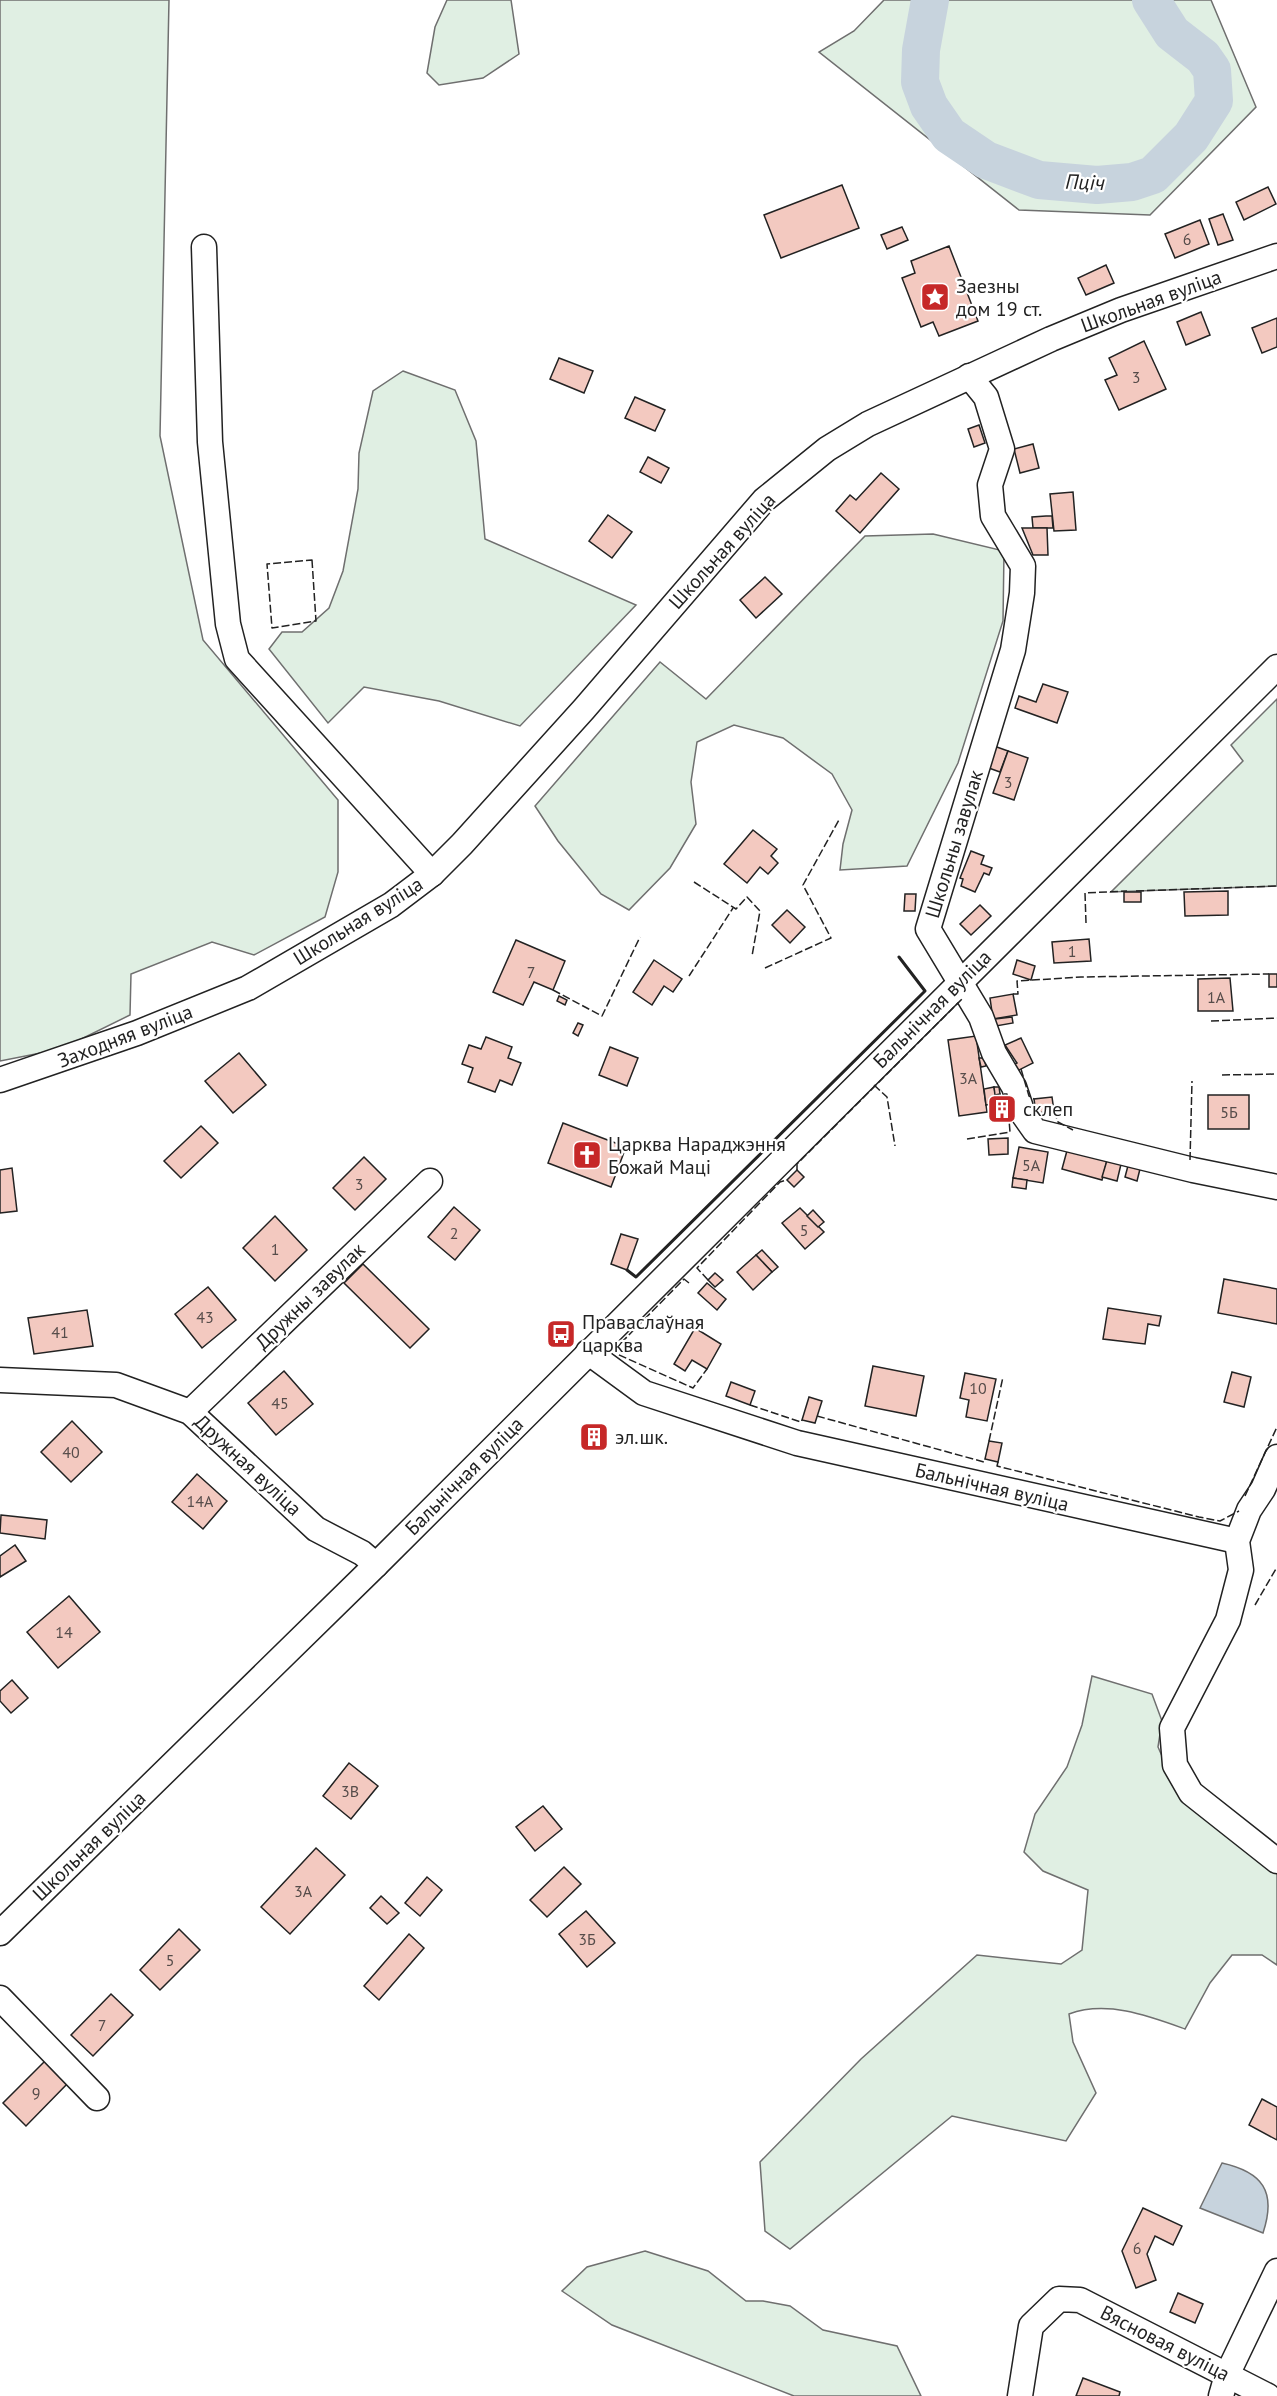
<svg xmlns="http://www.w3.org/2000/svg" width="1277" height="2396" font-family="'PT Sans',sans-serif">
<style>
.green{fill:#e0efe3;stroke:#6f6f6f;stroke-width:1.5}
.water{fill:#c7d3dd;stroke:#6f6f6f;stroke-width:1.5}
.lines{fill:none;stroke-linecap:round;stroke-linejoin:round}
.river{stroke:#c7d3dd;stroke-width:38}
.building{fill:#f3c9c0;stroke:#222;stroke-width:1.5}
.minor-casing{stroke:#222;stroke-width:27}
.minor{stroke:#fff;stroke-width:24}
.fence{stroke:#222;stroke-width:1.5;stroke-dasharray:8 3;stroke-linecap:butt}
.wall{stroke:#222;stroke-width:3}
.labels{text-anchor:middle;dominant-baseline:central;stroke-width:4.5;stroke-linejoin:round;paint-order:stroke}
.number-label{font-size:16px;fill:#564c4a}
.poi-label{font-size:20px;fill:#222;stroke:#fff;text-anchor:start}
.street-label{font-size:20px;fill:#222;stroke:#fff}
.water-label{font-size:21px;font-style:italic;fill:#222;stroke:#fff}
</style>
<rect width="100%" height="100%" fill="#fff"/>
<!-- green -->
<g class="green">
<path d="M0,0H169L160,436L203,640L338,800V872L325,917L254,955L212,942L131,974L130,1015L61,1049L0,1061Z"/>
<path d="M447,0H511L519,54L483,78L439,85L427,73L435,27Z"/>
<path d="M884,0H1211L1256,107L1150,215L1019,210L819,52L854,31Z"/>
<path d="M403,371L455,390L476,441L485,539L636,605L520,726L439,701L364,687L328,723L269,649L282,632H302L329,608L343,571L358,489L359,453L373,391Z"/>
<path d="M933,534L1004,551L1003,621L958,763L907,866L840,870L843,844L852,810L832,774L783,738L734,725L697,742L691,782L696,824L670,868L629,910L601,894L558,841L535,806L660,662L706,699L865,536Z"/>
<path d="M1277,699V886L1111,892L1243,761L1231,745Z"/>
<path d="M1092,1676L1152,1694L1162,1721L1158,1747L1174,1783L1277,1869V1965L1262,1955H1232L1210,1983L1185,2029C1149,2016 1107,2000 1069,2014L1073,2042L1096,2093L1066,2141L952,2116L790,2249L765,2231L760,2162L861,2059L977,1955L1061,1964L1082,1950L1088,1890L1043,1871L1024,1852L1035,1814L1067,1767L1082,1725Z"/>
<path d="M645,2251L708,2271L746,2301H763L790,2306L823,2330L897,2346L921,2396H794L612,2325L562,2291L587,2267Z"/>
</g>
<!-- water -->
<path class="water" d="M1222,2163C1262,2172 1277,2191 1263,2233L1200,2208Z"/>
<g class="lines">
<!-- river -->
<path class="river" d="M930,0L921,50L920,82L929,106L949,135L986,160L1039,180L1097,185L1132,182L1153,175L1191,137L1214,101L1212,70L1203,57L1172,33L1151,0"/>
</g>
<!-- building -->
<g class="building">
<path d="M842,185L859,228L781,258L764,215Z"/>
<path d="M1268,187L1276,204L1244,220L1236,202Z"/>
<path d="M1223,214L1233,240L1218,245L1209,219Z"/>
<path d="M1200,220L1209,244L1175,258L1165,234Z"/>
<path d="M902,227L908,240L887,249L881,235Z"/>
<path d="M949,246L978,321L939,336L933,322L921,327L902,278L915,273L911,261Z"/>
<path d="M1106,265L1114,283L1086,295L1078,278Z"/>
<path d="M1201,312L1210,335L1186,345L1177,322Z"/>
<path d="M1277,318V347L1262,353L1252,328Z"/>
<path d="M1144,341L1166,389L1119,410L1105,380L1117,375L1109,358Z"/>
<path d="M559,358L593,371L584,393L550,379Z"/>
<path d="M635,397L665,410L655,431L625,418Z"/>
<path d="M979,425L985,443L974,447L968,429Z"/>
<path d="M1033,444L1039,468L1020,473L1014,449Z"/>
<path d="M648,457L669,468L661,483L640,472Z"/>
<path d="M881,473L899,489L860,533L836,511L850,495L856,500Z"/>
<path d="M1073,492L1076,530L1054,531L1050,494Z"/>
<path d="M608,515L632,532L612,558L589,541Z"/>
<path d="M1046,516H1052L1053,528H1033L1032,517Z"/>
<path d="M1022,528H1047L1048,555H1033Z"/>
<path d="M765,577L782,594L756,618L740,600Z"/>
<path d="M1043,684L1068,692L1057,723L1015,708L1019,696L1036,702Z"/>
<path d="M994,746L1008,751L1000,772L986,767Z"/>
<path d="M1008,751L1028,758L1014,800L993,793Z"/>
<path d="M753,830L777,849L771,856L778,863L768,874L760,867L747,883L724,864Z"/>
<path d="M971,851L984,856L981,864L992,868L989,875L984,873L975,892L961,886L963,879L960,878Z"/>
<path d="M1228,891V915L1185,916L1184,892Z"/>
<rect x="1124" y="892" width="17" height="10"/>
<path d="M905,894H916L915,911H904Z"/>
<path d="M980,905L991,916L971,935L960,924Z"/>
<path d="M787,910L805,927L790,943L772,925Z"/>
<path d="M1089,939L1091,961L1054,963L1052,942Z"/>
<path d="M516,940L565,961L553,990L534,982L523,1005L493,992Z"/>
<path d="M654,960L682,979L673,992L664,986L652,1005L633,992Z"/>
<path d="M1017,960L1035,966L1031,980L1013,974Z"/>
<rect x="1269" y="974" width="8" height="13"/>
<path d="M1230,978L1233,1011H1198V979Z"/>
<path d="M1013,994L1017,1015L993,1019L990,998Z"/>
<path d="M559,996L567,1000L565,1005L557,1001Z"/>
<path d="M1012,1017L1013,1023L996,1026L995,1019Z"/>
<path d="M578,1023L583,1025L578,1036L573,1033Z"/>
<path d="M976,1036L987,1112L959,1116L948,1040Z"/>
<path d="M486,1037L512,1047L508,1058L521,1063L512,1085L500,1080L495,1092L468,1082L473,1068L462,1064L469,1045L481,1049Z"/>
<path d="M1021,1038L1033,1063L1013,1073L1009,1066L1017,1063L1005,1045Z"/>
<path d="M610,1047L638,1058L627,1086L599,1075Z"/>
<path d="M239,1053L266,1085L233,1113L205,1081Z"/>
<path d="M979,1058H984L986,1066L981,1067Z"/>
<path d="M994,1087L997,1103L986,1105L984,1089Z"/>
<path d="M994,1087H999L1000,1094L995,1095Z"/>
<rect x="1208" y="1095" width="41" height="34"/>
<path d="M1052,1097L1054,1111L1036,1113L1034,1099Z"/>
<path d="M1005,1103L1006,1115L998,1116L997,1104Z"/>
<path d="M563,1123L626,1147L611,1187L548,1163Z"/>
<path d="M201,1126L218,1143L181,1178L164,1161Z"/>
<path d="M1008,1138V1154L989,1155L988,1139Z"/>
<path d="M1019,1147L1048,1152L1043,1183L1013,1178Z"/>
<path d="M1068,1147L1108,1157L1102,1180L1062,1169Z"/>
<path d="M364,1157L386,1179L355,1210L333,1188Z"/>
<path d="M1108,1157L1122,1160L1117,1181L1102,1177Z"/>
<path d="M1129,1162L1141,1165L1137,1181L1125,1177Z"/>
<path d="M12,1168L17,1211L0,1213V1170Z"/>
<path d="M797,1170L804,1177L794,1187L787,1180Z"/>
<path d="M1013,1178L1027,1180L1026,1189L1012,1187Z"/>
<path d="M454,1207L480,1230L455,1260L428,1237Z"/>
<path d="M800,1208L824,1232L805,1249L782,1223Z"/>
<path d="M813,1210L824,1222L818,1227L807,1216Z"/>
<path d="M275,1216L307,1250L275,1281L243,1248Z"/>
<path d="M621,1234L638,1239L627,1270L611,1264Z"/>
<path d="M762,1250L778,1267L772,1272L756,1255Z"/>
<path d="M756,1255L772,1272L753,1290L737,1272Z"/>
<path d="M363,1264L429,1329L410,1348L344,1283Z"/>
<path d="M715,1273L723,1280L715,1287L708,1280Z"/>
<path d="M1224,1279L1277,1289V1324L1218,1313Z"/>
<path d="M707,1283L726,1299L717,1310L698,1293Z"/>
<path d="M208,1287L236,1320L202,1348L175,1314Z"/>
<path d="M1108,1308L1161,1316L1159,1326L1148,1324L1145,1344L1103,1339Z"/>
<path d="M87,1310L93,1346L34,1354L28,1318Z"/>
<path d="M695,1328L721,1344L707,1369L692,1360L685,1371L674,1364Z"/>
<path d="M873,1366L924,1376L916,1416L865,1406Z"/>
<path d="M284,1371L313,1404L276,1435L248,1403Z"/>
<path d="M1232,1372L1251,1377L1244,1407L1224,1402Z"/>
<path d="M965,1373L996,1379L987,1421L966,1417L969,1400L960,1398Z"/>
<path d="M731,1382L755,1391L750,1405L726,1396Z"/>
<path d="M809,1397L822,1401L815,1423L802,1420Z"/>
<path d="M72,1421L102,1452L71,1482L41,1452Z"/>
<path d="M989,1441L1002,1443L998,1462L985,1459Z"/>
<path d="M197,1474L227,1501L203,1529L172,1502Z"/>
<path d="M1,1515L47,1520L45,1539L0,1533Z"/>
<path d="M15,1545L26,1561L0,1577V1556Z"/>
<path d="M69,1596L100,1632L58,1668L27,1632Z"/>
<path d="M12,1680L28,1698L11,1713L0,1701V1691Z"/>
<path d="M349,1763L378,1786L351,1819L323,1796Z"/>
<path d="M543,1806L562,1829L535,1851L516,1827Z"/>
<path d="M316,1848L345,1875L290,1934L261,1907Z"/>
<path d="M564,1867L581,1884L547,1917L530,1900Z"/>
<path d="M427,1877L442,1890L420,1916L405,1903Z"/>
<path d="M381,1896L399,1913L387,1924L370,1908Z"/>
<path d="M586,1911L615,1943L587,1967L559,1934Z"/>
<path d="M179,1929L200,1950L160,1990L140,1970Z"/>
<path d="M409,1934L424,1948L379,2000L364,1986Z"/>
<path d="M111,1994L133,2015L93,2056L71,2035Z"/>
<path d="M45,2061L68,2083L26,2126L3,2103Z"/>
<path d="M1262,2099L1277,2107V2140L1249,2125Z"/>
<path d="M1143,2208L1182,2226L1173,2245L1155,2236L1147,2254L1156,2280L1136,2288L1122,2251Z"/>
<path d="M1178,2293L1203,2304L1195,2323L1170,2312Z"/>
<path d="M1083,2378L1120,2392L1119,2396H1076Z"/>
</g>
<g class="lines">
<!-- minor casing -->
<g class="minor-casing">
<g id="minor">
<path d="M204,247L210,442L228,624L237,659L432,874"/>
<path d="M969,376L986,397L1002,449L990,485L993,516L1023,566L1022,593L1013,650L928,929L981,1017L994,1053L1014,1087L1023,1114L1035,1131L1193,1170L1277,1187"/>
<path d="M0,1080L137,1033L248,988L391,905L432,874L462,844L584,709L764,500L827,449L868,424L1051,339L1121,310L1277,256"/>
<path d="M588,1352L644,1393L797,1443L1237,1541"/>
<path d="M0,1380L116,1385L190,1412L316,1529L362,1553L376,1565"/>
<path d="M190,1412L430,1181"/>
<path d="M1277,1457L1263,1489L1249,1510L1237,1541L1241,1570L1228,1620L1172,1728L1175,1765L1191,1793L1277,1861"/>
<path d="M0,1933L376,1565L1277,667"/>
<path d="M0,1998L97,2098"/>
<path d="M1020,2396L1031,2326L1059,2299L1080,2300L1268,2396"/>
<path d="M1221,2396L1227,2375L1277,2271"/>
</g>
</g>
<!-- minor -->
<use href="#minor" class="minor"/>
<!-- fence -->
<g class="fence">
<path d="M312,560L316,621L272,628L267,564Z"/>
<path d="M694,882L736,909L747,897L760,911L752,956"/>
<path d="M1136,891L1277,886"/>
<path d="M1086,923L1085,893L1127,891"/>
<path d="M765,968L831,938L803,885L840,818"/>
<path d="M689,976L733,908"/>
<path d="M553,990L602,1016L640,937"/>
<path d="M1013,994H1018L1017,981L1081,977L1269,974"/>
<path d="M1211,1021L1277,1018"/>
<path d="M1021,1069L1029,1096L1034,1099"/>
<path d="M1222,1075L1277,1074"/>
<path d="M874,1085L887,1097L895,1146"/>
<path d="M1054,1111L1058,1122L1073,1130"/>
<path d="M967,1139L1010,1132L1007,1094H1000"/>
<path d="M1190,1160L1192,1081"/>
<path d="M797,1170V1164L963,998"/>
<path d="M708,1280L697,1268L780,1182L787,1180"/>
<path d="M689,1283L684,1279L621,1343L617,1354L693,1388L707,1369"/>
<path d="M750,1405L801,1422L802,1420"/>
<path d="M817,1416L984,1462L985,1459"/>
<path d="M989,1441L1003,1377"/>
<path d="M998,1462L997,1466L1199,1517L1220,1521L1239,1511"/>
<path d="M1245,1496L1277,1427"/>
<path d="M1255,1605L1277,1567"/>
</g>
<!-- wall -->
<path class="wall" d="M627,1270L636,1277L925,991L899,957"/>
</g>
<!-- icons -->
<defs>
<g id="sight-square" transform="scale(1.5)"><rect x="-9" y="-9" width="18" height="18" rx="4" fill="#c62828" stroke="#fff"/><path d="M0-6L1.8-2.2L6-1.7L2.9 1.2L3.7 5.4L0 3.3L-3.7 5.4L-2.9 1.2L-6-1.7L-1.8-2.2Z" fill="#fff"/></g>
<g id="building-square" transform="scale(1.5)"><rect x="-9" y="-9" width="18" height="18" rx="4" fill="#c62828" stroke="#fff"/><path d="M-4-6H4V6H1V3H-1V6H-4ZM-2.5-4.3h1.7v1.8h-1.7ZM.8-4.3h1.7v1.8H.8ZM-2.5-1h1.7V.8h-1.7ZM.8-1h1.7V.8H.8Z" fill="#fff"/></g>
<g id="church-square" transform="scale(1.5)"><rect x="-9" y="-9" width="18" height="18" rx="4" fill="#c62828" stroke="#fff"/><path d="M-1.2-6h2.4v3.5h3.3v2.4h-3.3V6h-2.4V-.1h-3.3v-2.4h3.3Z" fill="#fff"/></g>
<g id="bus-square" transform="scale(1.5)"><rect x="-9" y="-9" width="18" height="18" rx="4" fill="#c62828" stroke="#fff"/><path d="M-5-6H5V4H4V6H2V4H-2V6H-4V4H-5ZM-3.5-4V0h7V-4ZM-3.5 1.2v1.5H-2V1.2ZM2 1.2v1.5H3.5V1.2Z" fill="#fff"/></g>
</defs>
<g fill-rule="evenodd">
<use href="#sight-square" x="935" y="297"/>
<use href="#building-square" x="1002" y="1109"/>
<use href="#church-square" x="587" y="1155"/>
<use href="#bus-square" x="561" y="1334"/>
<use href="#building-square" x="594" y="1437"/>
</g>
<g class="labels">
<!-- number labels -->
<g class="number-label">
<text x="1187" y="239">6</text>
<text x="1136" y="377">3</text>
<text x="1008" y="782">3</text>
<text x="1072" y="951">1</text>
<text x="531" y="972">7</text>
<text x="1216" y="997">1А</text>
<text x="968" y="1078">3А</text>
<text x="1229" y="1112">5Б</text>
<text x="1031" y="1165">5А</text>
<text x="359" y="1184">3</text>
<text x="804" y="1230">5</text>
<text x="454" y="1233">2</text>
<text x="275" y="1249">1</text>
<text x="205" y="1317">43</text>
<text x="60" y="1332">41</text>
<text x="978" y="1388">10</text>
<text x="280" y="1403">45</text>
<text x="71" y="1452">40</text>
<text x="200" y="1501">14А</text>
<text x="64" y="1632">14</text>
<text x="350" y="1791">3В</text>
<text x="303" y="1891">3А</text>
<text x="587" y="1939">3Б</text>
<text x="170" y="1960">5</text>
<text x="102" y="2025">7</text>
<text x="36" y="2093">9</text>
<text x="1137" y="2248">6</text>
</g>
<!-- poi labels -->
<g class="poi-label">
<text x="956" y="286">Заезны<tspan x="956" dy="23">дом 19 ст.</tspan></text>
<text x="1023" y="1109">склеп</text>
<text x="608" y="1144">Царква Нараджэння<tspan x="608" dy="23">Божай Маці</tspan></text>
<text x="582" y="1322">Праваслаўная<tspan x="582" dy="23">царква</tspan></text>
<text x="615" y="1437">эл.шк.</text>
</g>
<!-- street labels -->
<g class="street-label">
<text transform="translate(1151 301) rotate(-20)">Школьная вуліца</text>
<text transform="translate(722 551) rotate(-48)">Школьная вуліца</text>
<text transform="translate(954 844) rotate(-73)">Школьны завулак</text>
<text transform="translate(358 921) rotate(-32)">Школьная вуліца</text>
<text transform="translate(932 1009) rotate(-45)">Бальнічная вуліца</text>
<text transform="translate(125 1036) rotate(-21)">Заходняя вуліца</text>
<text transform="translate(310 1296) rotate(-44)">Дружны завулак</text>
<text transform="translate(248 1465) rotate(43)">Дружная вуліца</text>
<text transform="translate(464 1476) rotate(-45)">Бальнічная вуліца</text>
<text transform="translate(992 1487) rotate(13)">Бальнічная вуліца</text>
<text transform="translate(89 1846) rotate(-44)">Школьная вуліца</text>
<text transform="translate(1165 2343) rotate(27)">Вясновая вуліца</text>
</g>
<!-- water labels -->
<g class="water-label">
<text transform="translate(1085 182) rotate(2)">Пціч</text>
</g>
</g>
</svg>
